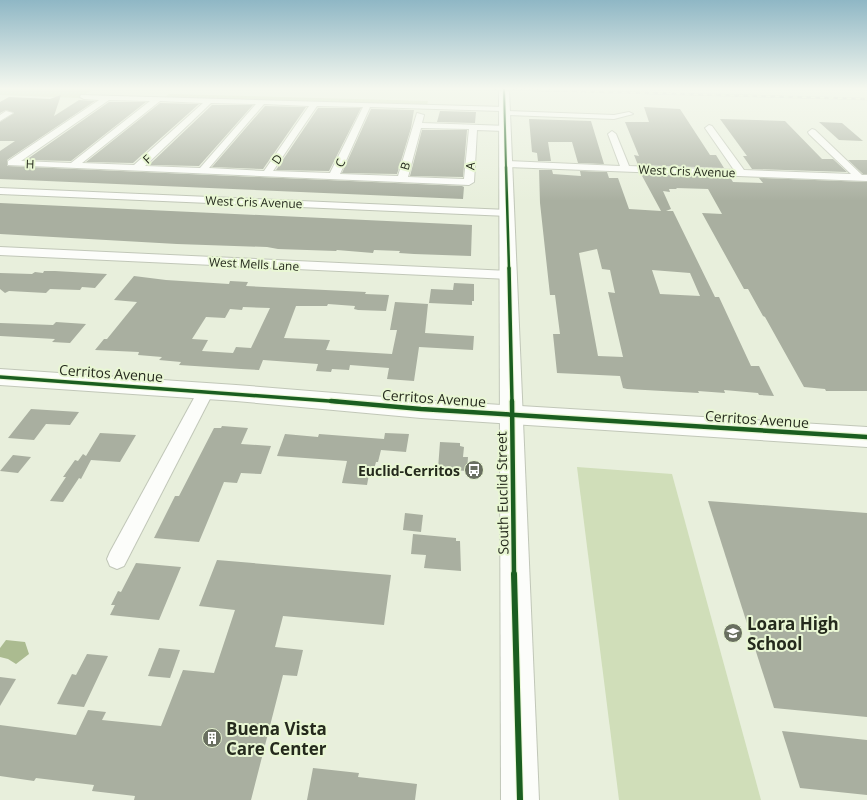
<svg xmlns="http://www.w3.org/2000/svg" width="867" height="800" font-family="'Open Sans',sans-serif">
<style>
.green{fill:#d0deb9}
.water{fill:#abbb90}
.building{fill:#a9afa0;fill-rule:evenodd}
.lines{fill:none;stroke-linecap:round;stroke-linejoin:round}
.street-casing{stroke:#c1c7b8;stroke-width:2}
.secondary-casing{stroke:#c1c7b8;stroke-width:2}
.primary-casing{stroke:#c1c7b8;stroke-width:2}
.street{fill:#fcfdfa;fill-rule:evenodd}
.secondary{fill:#fcfdfa;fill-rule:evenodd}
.primary{fill:#fcfdfa;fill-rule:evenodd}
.rail-casing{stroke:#d2d5ce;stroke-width:2.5}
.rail{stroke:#e9f7d4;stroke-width:1.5;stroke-dasharray:4.5;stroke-linecap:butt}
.cycleway-far4-casing{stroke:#e9f7d4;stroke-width:3.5}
.cycleway-far3-casing{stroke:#e9f7d4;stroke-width:4}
.cycleway-far2-casing{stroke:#e9f7d4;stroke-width:5.5}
.cycleway-far1-casing{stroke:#e9f7d4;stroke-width:7}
.cycleway-casing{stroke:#e9f7d4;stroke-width:8}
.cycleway-far4{stroke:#1b5e20;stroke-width:2}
.cycleway-far3{stroke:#1b5e20;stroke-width:2.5}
.cycleway-far2{stroke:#1b5e20;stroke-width:3.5}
.cycleway-far1{stroke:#1b5e20;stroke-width:4.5}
.cycleway{stroke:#1b5e20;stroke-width:6}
.labels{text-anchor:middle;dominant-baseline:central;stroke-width:4;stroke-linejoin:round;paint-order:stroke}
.far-street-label{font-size:12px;fill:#252a1d;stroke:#e9f7d4}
.street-label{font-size:14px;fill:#252a1d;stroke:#e9f7d4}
.poi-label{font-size:14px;font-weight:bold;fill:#252a1d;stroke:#e9f7d4;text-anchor:end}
.near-poi-label{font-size:17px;font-weight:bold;fill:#252a1d;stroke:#e9f7d4;text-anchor:start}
</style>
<rect width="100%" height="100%" fill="#e8efdc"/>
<!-- green -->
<g class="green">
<path d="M0,89H94L79,98L0,95Z"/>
<path d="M169,94L428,101L427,105L164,98Z"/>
<path d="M577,467L672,474L761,800H619Z"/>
</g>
<!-- water -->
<path class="water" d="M6,640L25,642L29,654L16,664L8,659L0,657V648Z"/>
<!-- building -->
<g class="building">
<path d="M61,95L54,116L79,100L95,101L7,160V166L462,186L464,187L463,199L0,179V151L15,141H0V122L14,113L6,110L0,113V102L9,97L50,99Z"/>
<path d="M109,102H146L71,161L26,160Z"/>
<path d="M160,103L199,104L133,163L86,162Z"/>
<path d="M212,105H253L199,166L149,165Z"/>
<path d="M265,106L306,107L263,169L212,167Z"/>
<path d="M644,107L680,109L710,155H716L724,168L638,165L634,155L639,156L625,122H649Z"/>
<path d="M318,108H361L329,171L276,170Z"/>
<path d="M371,109L414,110L411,128L397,174L342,173Z"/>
<path d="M440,111L476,112L475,123L437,122Z"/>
<path d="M529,119L591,121L604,164L578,163L572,142H548L551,161H538L537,153L532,152Z"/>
<path d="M720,119L785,121L822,159H833L847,172L752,169L743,156H747Z"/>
<path d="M819,122L842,123L863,141L839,140Z"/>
<path d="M422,130H467L463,177L410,176Z"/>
<path d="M848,160H867V174H863Z"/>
<path d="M539,170H552L553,174L581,176L580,171L607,172L609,178H618L629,209L661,211L641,174L730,177L733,182L763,183L759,178L867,182V391H826L825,389L804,387L765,317L763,316L748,289H744L702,213L722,214L708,189L676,188L677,189H669L670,192L663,191L671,209L666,211H673L715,297H719L751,366H759L774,396L759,395L758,393L724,390L725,393L698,391L699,393L627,389L623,388L620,376L557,373L553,334H560L555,295H550L540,203ZM597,249L602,269L610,270L615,293L608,292L623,357L598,356L579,253ZM652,270L690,273L700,296L660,294Z"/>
<path d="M0,203L472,225L471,256L414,254L399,253L400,251L374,250L373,253L337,250L336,251L278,249L267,247L177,244L0,234Z"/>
<path d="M44,271H55L107,274L95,288L82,287L80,290L50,289L46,293L9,291L5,293L0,289V273L32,274L35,272L43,273Z"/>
<path d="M134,276L166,280L229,284L230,281L248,282L246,286L366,292L365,294L389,295L386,311L358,310L354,309L355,306L328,304L327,306H296L284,338L330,340L326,350L392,354L397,330H390L395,302L428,304L425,333L474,336L473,350L419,347L414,381L387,379L389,368L350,365L349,370L332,369L331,372L316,371L318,364L263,360L259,370L241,369L179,365L181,362L159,360L162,357L138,355L139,352L95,350L104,339H107L137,302L114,300ZM243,307L270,308L251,348L236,347L233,353L202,351L208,340L192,339L206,317L225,318L230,309L242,310Z"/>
<path d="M454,283L474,284V301H472V305L429,303L431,289L453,290Z"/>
<path d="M56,322L86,324L70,343L52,342L55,339L0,336V323L53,325Z"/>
<path d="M31,409L79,412L70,425L46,424L34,440L8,438Z"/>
<path d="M222,426L248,428L241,444L271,446L261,474L241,473L237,483L224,482L199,542L154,538L175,496H179L214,428H221Z"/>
<path d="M100,433L136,435L120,462L91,460L81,479L79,478L63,502L50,501L66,477H63L75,460L78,461L83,454L86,456Z"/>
<path d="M385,433L409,434L406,452L381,450L378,462H376L374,469H370L367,485L342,483L347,461L277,456L285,434L318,437L319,434L384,439Z"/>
<path d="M440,442L460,443V446L464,447L463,457H468L467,471L438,469Z"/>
<path d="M13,455L31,457L18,473L0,471Z"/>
<path d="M708,501L867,513V717L774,708Z"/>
<path d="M405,513L423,515L421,532L403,530Z"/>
<path d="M413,534L456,538V541H460L461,571L424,568L426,555L411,554Z"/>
<path d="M217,560L391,575L384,625L283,616L275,647L303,650L297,676L283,675L251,800H134L135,796L92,791L94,785L36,778L34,781L0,776V725L76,735L88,710L106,712L102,720L161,726L183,670L214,673L235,610L199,606Z"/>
<path d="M136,563L181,567L159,620L110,615L115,605H111L118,591L121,592Z"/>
<path d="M159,648L180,650L170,678L148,676Z"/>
<path d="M87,654L108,656L84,707L57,704L72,674L76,675Z"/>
<path d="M0,677L16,679L0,706Z"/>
<path d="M782,731L867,740V795L800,788Z"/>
<path d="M313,768L359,773L358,777L417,784L415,800H307Z"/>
</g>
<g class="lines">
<!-- street casing -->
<g class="street-casing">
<g id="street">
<path d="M81,95L505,107L509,109L508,111L614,115L629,112L633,114L614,119L505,115L501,113L502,111L370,107L340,174L398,176L417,113L424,115L422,123L508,126V130L505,131L477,130L474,182L469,185L8,165V161L99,100L84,99L80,97ZM109,100L150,101L71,163L21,161ZM160,101L203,103L134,165L82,163ZM211,103L256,104L200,168L145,166ZM264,104L309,106L264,171L209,168ZM317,106L363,107L330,173L273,171ZM421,128L469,129L464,179L408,177Z"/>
<path d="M6,111L13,113L0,121V115Z"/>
<path d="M709,125L712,126L744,170L851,174L809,134L808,132L812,129L815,130L862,175H867V181L506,167L501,164L506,161L620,166L608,134L612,131L616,134L629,166L734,170L705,128Z"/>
<path d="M0,188L508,210L513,213L508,216L0,194Z"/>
<path d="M0,247L509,271L515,275L509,279L0,255Z"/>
<path d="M206,385L212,387L214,391L124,566L117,569L110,566L107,559L110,552L200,387Z"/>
</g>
</g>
<!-- secondary casing -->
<g class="secondary-casing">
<path id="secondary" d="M0,369L236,385L421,400L867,427V447L421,418L236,401L0,385Z"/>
</g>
<!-- primary casing -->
<g class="primary-casing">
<path id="primary" d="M499,89H509L539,800H501Z"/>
</g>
<!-- street -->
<use href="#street" class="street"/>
<!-- secondary -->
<use href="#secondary" class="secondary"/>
<!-- primary -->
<use href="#primary" class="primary"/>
<!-- rail casing -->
<g class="rail-casing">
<path id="rail" d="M496,89L867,99"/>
</g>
<!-- rail -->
<use href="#rail" class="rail"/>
<!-- cycleway-far4 casing -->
<g class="cycleway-far4-casing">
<path id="cycleway-far4" d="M504,89L506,168"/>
</g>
<!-- cycleway-far3 casing -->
<g class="cycleway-far3-casing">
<path id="cycleway-far3" d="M506,167L509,269"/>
</g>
<!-- cycleway-far2 casing -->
<g class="cycleway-far2-casing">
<g id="cycleway-far2">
<path d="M509,268L512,402"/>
<path d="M0,377L343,402"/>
</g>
</g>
<!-- cycleway-far1 casing -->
<g class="cycleway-far1-casing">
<g id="cycleway-far1">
<path d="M331,401L421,409L867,437"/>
<path d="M512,401L514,575"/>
</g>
</g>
<!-- cycleway casing -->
<g class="cycleway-casing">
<path id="cycleway" d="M514,574L520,800"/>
</g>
<!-- cycleway-far4 -->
<use href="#cycleway-far4" class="cycleway-far4"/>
<!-- cycleway-far3 -->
<use href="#cycleway-far3" class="cycleway-far3"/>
<!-- cycleway-far2 -->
<use href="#cycleway-far2" class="cycleway-far2"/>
<!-- cycleway-far1 -->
<use href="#cycleway-far1" class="cycleway-far1"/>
<!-- cycleway -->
<use href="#cycleway" class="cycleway"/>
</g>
<!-- sky -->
<linearGradient id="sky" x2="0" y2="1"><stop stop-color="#8fb7c5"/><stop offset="0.44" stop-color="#f5f8ef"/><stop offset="1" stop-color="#f5f8ef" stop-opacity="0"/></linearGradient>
<rect width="867" height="201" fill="url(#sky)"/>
<!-- icons -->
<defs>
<g id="bus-disc" transform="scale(1)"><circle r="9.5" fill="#696f60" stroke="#e9f7d4"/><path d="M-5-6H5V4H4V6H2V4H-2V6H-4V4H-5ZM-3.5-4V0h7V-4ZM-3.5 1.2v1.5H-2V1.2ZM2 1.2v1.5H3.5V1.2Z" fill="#fff"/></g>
<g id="school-disc" transform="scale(1)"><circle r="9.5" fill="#696f60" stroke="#e9f7d4"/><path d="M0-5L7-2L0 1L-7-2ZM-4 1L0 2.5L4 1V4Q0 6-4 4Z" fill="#fff"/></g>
<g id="building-disc" transform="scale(1)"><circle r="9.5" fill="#696f60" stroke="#e9f7d4"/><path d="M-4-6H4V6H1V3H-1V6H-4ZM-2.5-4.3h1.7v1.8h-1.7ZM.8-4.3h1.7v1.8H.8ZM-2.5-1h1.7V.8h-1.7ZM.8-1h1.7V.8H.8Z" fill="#fff"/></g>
</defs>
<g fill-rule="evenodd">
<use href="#bus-disc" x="474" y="470"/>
<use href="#school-disc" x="733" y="633"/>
<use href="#building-disc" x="212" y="738"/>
</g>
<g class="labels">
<!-- far-street labels -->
<g class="far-street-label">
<text transform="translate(147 159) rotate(-43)">F</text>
<text transform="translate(277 159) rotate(-56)">D</text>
<text transform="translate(340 163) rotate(-65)">C</text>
<text transform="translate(30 164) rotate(2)">H</text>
<text transform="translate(405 166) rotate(-74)">B</text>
<text transform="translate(470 166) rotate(-85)">A</text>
<text transform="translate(687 171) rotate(2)">West Cris Avenue</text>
<text transform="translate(254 202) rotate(2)">West Cris Avenue</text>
<text transform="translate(254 264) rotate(3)">West Mells Lane</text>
</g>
<!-- street labels -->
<g class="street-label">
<text transform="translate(111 373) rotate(4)">Cerritos Avenue</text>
<text transform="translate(434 398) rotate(4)">Cerritos Avenue</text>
<text transform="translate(757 419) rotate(4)">Cerritos Avenue</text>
<text transform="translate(502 493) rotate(-91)">South Euclid Street</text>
</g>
<!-- poi labels -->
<g class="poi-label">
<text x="460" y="470">Euclid-Cerritos</text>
</g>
<!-- near-poi labels -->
<g class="near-poi-label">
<text x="747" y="623">Loara High<tspan x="747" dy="20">School</tspan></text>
<text x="226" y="728">Buena Vista<tspan x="226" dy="20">Care Center</tspan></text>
</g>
</g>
</svg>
